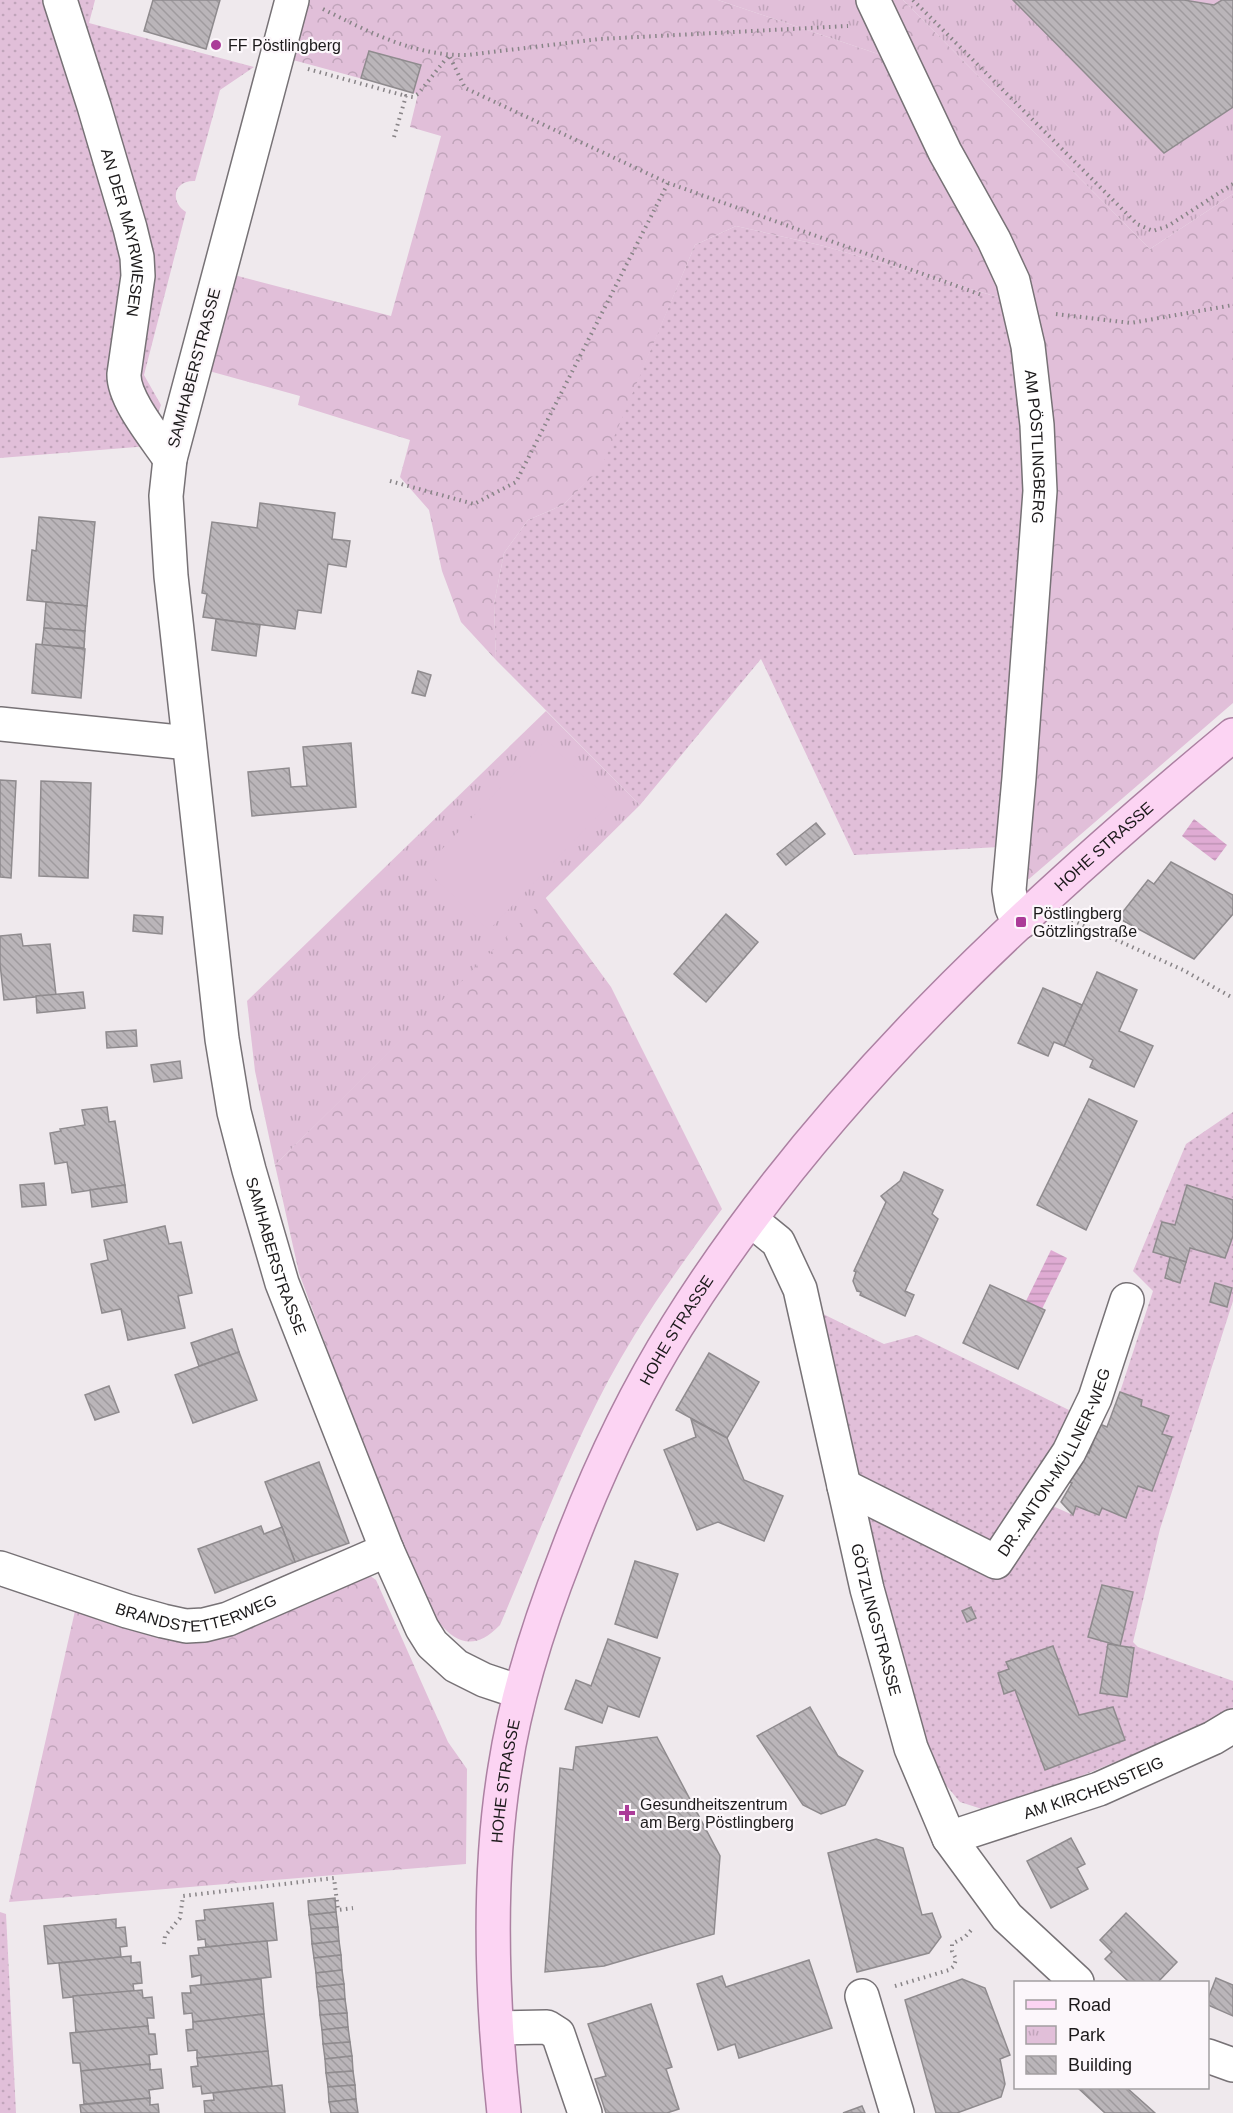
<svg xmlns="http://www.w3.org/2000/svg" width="1233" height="2113" font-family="Helvetica,sans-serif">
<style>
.grass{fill:url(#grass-dots)}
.forest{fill:url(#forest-crowns)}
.park{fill:url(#park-tufts)}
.pitch{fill:#e1bfd9}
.water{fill:url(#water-rules)}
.building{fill:url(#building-back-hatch);stroke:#8f8b8e;stroke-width:1.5}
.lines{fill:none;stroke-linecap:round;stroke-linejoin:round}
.minor-casing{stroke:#777276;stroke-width:36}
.major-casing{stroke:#ac81a2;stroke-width:36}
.path{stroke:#888487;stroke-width:4;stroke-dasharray:1.5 4.5;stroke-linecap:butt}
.minor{stroke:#fff;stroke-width:33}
.major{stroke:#fcd4f3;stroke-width:33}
.poi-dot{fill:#ab3b98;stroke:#fcf7fb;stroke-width:2}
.labels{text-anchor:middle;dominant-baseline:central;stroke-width:4.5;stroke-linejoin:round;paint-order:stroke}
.poi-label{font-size:16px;fill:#1c1a1b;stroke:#fcf7fb;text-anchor:start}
.street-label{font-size:16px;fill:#1c1a1b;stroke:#fcf7fb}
</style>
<defs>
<pattern id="grass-dots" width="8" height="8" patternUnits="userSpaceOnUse" patternTransform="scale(1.5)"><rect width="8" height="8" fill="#e1bfd9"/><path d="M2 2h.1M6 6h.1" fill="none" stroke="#c0a4ba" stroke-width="1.8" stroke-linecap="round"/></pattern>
<pattern id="forest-crowns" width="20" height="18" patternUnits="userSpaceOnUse" patternTransform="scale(1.5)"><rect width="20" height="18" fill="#e1bfd9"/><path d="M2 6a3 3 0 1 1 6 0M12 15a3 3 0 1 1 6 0" fill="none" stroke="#c0a4ba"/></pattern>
<pattern id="park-tufts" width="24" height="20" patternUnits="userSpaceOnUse" patternTransform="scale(1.5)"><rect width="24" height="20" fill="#e1bfd9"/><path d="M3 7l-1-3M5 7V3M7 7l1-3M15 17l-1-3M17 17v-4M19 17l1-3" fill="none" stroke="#c0a4ba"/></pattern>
<pattern id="water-rules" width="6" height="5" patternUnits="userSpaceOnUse" patternTransform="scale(1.5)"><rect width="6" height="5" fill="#dfabd3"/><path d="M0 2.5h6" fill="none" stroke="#bf93b5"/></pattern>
<pattern id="building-back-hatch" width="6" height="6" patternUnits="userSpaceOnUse" patternTransform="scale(1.5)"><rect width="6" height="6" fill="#bab5b9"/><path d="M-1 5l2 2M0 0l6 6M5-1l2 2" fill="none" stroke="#9f9b9e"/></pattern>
</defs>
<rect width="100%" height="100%" fill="#efe9ed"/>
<!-- grass -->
<g class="grass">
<path d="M0,0H53L125,234L124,304L149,446L0,458Z"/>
<path d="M69,0H95L89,23L254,67L220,90L195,181C174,180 169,201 186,212L144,375L161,405L156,419L139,390L145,287Z"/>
<path d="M736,226L824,246L1008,300L1031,486L999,847L854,855L761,659L640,805L496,660L494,604L504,553L528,520L563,505L600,468L695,245Z"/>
<path d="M1233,1112V1301L1160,1529L1133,1642L1138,1647L1233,1681V1713L1067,1782L982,1809L960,1802L940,1778L911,1694L817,1311L884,1344L917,1335L1075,1413L1048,1504L1073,1515L1076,1506L1099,1514L1102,1508L1138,1486L1152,1491L1172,1437L1162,1434L1168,1416L1141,1406L1142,1400L1120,1392L1153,1291L1133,1271L1186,1144Z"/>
<path d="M0,1912L6,1914L16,2113H0Z"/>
</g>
<!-- forest -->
<g class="forest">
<path d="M306,0H718L890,58L1008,300L824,246L736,226L695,245L601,468L563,505L528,520L504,553L494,604L496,660L461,622L442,571L429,510L400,477L410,440L298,405L300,396L209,371L234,275L391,316L441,136L410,127L418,94L293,60Z"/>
<path d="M883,0H903L1150,249L1233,194V703L1029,879H1023L1044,396Z"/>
<path d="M545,897L611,987L722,1209C691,1251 661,1292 634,1336C579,1425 541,1529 500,1625C461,1666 438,1622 416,1590L299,1273L275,1165Z"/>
<path d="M366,1573L376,1580L448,1742L467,1769L466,1864L9,1902L77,1602L154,1628Z"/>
</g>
<!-- park -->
<g class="park">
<path d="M718,0H861L890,58Z"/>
<path d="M903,0H1233V194L1150,249Z"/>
<path d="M546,711L640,805L275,1165L255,1071L247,1001Z"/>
</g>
<!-- pitch -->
<path class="pitch" d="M546,740L611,802L489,930L424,868Z"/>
<!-- water -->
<g class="water">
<path d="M1194,819L1227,845L1215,861L1182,836Z"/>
<path d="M1051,1250L1067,1258L1042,1309L1026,1301Z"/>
</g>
<!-- building -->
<g class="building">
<path d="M153,0H220L206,49L144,31Z"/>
<path d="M1013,0H1184L1214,5L1222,0H1233V107L1164,153Z"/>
<path d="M369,51L421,65L413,93L361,78Z"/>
<path d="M260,503L335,513L332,539L350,541L346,567L328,564L321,613L298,610L295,629L203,617L207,594L202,593L212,522L257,528Z"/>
<path d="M39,517L95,522L87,606L27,600L32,550L36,551Z"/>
<path d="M46,602L87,606L85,631L44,628Z"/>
<path d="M216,619L260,625L256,656L212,650Z"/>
<path d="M44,628L85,631L84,648L42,645Z"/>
<path d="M36,644L85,649L81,698L32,693Z"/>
<path d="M418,671L431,675L425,696L412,693Z"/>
<path d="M351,743L356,807L252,816L248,772L289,768L291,787L307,786L303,747Z"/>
<path d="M0,780L16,781L11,878L0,877Z"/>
<path d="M41,781L91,783L88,878L39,876Z"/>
<path d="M816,823L825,834L786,865L777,854Z"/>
<path d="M1171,862L1233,895V914L1194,959L1118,918L1148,880L1154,884Z"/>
<path d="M726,914L758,942L706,1002L674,974Z"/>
<path d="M134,915L163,917L162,934L133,931Z"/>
<path d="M21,934L23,946L50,944L56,995L4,1000L0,964V936Z"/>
<path d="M1097,972L1137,990L1119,1031L1153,1046L1134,1087L1090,1067L1093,1060L1064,1046Z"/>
<path d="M1043,988L1082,1005L1064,1046L1054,1042L1048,1056L1018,1043Z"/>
<path d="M83,992L85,1008L37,1013L36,996Z"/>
<path d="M136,1030L137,1046L107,1048L106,1032Z"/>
<path d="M180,1061L182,1078L154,1082L151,1065Z"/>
<path d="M1089,1099L1137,1121L1086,1230L1037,1205Z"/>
<path d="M107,1107L109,1122L115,1121L125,1185L72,1193L67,1162L55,1164L50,1133L61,1131L60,1129L85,1125L82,1110Z"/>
<path d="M904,1172L943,1190L932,1214L938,1219L905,1291L914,1295L905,1316L860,1295L861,1292L857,1291L853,1281L856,1272L854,1271L886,1202L881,1196L900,1181Z"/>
<path d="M44,1183L46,1205L22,1207L20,1185Z"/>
<path d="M125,1185L127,1202L92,1207L90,1190Z"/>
<path d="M1187,1185L1233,1200V1236L1225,1258L1190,1248L1186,1262L1153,1252L1162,1222L1175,1225Z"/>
<path d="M165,1226L169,1244L181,1242L192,1293L178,1296L185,1328L128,1340L121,1309L102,1313L91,1264L108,1260L104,1240Z"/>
<path d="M1170,1257L1186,1262L1180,1283L1165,1278Z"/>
<path d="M1215,1283L1232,1288L1227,1307L1210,1302Z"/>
<path d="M990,1285L1045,1310L1018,1369L963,1343Z"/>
<path d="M232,1329L239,1352L199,1366L191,1343Z"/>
<path d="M239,1352L257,1400L193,1423L175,1375Z"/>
<path d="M709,1353L759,1382L727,1438L676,1410Z"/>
<path d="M109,1386L119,1412L95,1420L85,1395Z"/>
<path d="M1120,1392L1142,1400L1141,1406L1169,1416L1162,1434L1172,1437L1152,1491L1138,1486L1126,1518L1102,1508L1099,1515L1076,1506L1073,1515L1061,1502L1072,1483L1063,1480L1081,1450L1089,1453L1100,1424L1107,1427Z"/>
<path d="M691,1419L727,1438L744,1480L783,1496L764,1541L718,1522L697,1530L664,1450L696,1437Z"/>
<path d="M319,1462L349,1543L295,1562L265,1482Z"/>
<path d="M261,1526L264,1534L282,1527L295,1562L215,1593L198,1549Z"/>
<path d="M635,1561L678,1574L657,1638L615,1624Z"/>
<path d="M1102,1585L1133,1592L1120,1646L1088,1637Z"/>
<path d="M971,1607L976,1618L967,1622L962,1611Z"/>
<path d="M608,1639L660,1658L639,1717L608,1706L602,1723L565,1709L576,1680L591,1686Z"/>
<path d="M1108,1644L1134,1648L1127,1697L1100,1693Z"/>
<path d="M1053,1646L1079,1715L1113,1707L1125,1740L1045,1770L1015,1690L1004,1694L998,1673L1009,1669L1006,1662Z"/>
<path d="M810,1707L838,1756L863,1771L845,1805L821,1814L803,1805L757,1736Z"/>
<path d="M657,1737L720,1856L714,1934L604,1966L545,1972L560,1768L573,1770L576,1747Z"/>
<path d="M1071,1838L1085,1864L1077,1868L1088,1889L1051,1908L1027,1861Z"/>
<path d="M876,1839L903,1848L922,1915L932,1913L941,1937L929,1953L857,1972L828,1853Z"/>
<path d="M335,1898L336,1912L309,1915L308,1901Z"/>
<path d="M273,1903L277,1940L206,1947L205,1939L198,1940L196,1921L205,1920L204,1910Z"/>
<path d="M336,1912L338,1927L311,1929L309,1915Z"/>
<path d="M1126,1913L1177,1962L1158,1982H1129L1105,1959L1112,1952L1100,1940Z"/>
<path d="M116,1919V1928L125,1927L127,1946L120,1947L121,1957L48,1964L44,1926Z"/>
<path d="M338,1927L339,1941L312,1944L311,1929Z"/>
<path d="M267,1941L271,1977L201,1985V1975L192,1977L190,1956L199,1955L198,1948Z"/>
<path d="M339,1941L341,1955L314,1958L312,1944Z"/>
<path d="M341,1955L342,1970L316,1973L314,1958Z"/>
<path d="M131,1956V1963L140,1962L142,1983L133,1984L134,1991L63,1998L59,1963Z"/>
<path d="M809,1960L832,2028L739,2058L735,2044L718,2050L697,1984L722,1976L726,1987Z"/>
<path d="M342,1970L344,1984L317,1987L316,1973Z"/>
<path d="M1216,1978L1233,1985V2016L1208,2005V1999Z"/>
<path d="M261,1979L264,2014L193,2022L192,2013L184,2014L182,1993H191L190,1986Z"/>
<path d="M962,1979L985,1988L1010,2055L1000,2059L1005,2084L1001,2097L957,2113H936L905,2000Z"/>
<path d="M344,1984L345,1999L319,2001L317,1987Z"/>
<path d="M142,1990L143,1998L152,1997L154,2018H147L148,2026L76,2033L73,1996Z"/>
<path d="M345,1999L347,2013L320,2015L319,2001Z"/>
<path d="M651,2004L672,2067L666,2069L679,2109L667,2113H606L595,2079L606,2076L588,2024Z"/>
<path d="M347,2013L348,2027L322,2030L320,2015Z"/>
<path d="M264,2014L268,2051L197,2058V2050L188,2051L186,2030L193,2029V2022Z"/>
<path d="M148,2026L149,2034H155L157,2054L149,2055L150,2064L81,2071L80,2063H73L70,2033Z"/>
<path d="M348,2027L350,2042L323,2044L322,2030Z"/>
<path d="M350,2042L352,2056L325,2059L323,2044Z"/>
<path d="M268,2051L272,2086L202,2094L201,2086L193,2087L191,2067L198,2066L197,2058Z"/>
<path d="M352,2056L353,2071L326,2073L325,2059Z"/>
<path d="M150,2064V2070L161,2069L163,2088L149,2090L150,2098L84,2104L81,2071Z"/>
<path d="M353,2071L355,2085L328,2087L326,2073Z"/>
<path d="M282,2085L285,2113H205L204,2101L214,2100L213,2093Z"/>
<path d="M355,2085L356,2099L329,2102L328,2087Z"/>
<path d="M1078,2088H1127L1155,2113H1105Z"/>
<path d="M150,2098V2105L158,2104L159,2113H81L80,2105Z"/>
<path d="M356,2099L358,2113H331L329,2102Z"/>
<path d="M862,2106L865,2113H843Z"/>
</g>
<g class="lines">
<!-- minor casing -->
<g class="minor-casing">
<g id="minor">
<path id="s1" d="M60,0L94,106L130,228L137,257L138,276L124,374C123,399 156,438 170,459"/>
<path id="s2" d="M292,0L170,459L166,496L171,576L222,1039L234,1112L249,1170L282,1283L387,1550L422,1628L432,1644L456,1666L484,1680L520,1692"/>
<path id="s3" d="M873,0L945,152L994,240L1013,281L1028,346L1037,425L1040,491L1019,778L1009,890L1012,908L1015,915L1021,922"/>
<path d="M0,724L189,743"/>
<path id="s4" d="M751,1220L778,1242L800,1289L867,1589L911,1748L949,1838L1007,1917L1077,1982"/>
<path id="s5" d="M844,1486L996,1562L1069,1452L1095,1398L1127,1300"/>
<path id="s6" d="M0,1568L127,1611L163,1621L186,1626L204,1625L228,1619L387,1550"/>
<path id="s7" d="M949,1838L1099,1789L1213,1738L1233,1726"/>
<path d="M862,1996L897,2113"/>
<path d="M497,2028L547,2027L558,2034L585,2113"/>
<path d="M1208,2056L1233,2065"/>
</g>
</g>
<!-- major casing -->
<g class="major-casing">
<g id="major">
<path id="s8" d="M504,2113C492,2003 487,1878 505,1768C516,1695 539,1624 566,1555C596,1475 632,1398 677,1326C820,1097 1027,906 1233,735"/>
</g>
</g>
<!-- path -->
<g class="path">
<path d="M913,0L1137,224L1153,231L1168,226L1233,184"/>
<path d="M323,9C369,32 414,56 467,55L600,39L848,26"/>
<path d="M308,69L406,96"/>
<path d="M394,137L406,96L413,97L418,94L449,55L465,88L668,183L982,295"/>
<path d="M1056,314L1131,323L1233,305"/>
<path d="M390,481L474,504L516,482L668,183"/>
<path d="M1072,920L1183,970L1233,998"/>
<path d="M164,1944L165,1936L180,1918L183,1896L334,1878L338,1910L353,1908"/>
<path d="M895,1986L949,1970L954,1966L956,1959L952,1951V1944L965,1937L973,1928"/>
</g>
<!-- minor -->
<use href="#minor" class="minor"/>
<!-- major -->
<use href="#major" class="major"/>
</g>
<!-- markers -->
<g class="poi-dot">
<circle cx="216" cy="45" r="6"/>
<rect x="1015" y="916" width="12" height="12" rx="3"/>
<path d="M624 1804h6v6h6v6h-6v6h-6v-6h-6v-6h6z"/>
</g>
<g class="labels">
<!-- poi labels -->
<g class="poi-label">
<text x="228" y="45">FF Pöstlingberg</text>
<text x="1033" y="913">Pöstlingberg<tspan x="1033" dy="18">Götzlingstraße</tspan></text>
<text x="640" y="1804">Gesundheitszentrum<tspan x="640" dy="18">am Berg Pöstlingberg</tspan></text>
</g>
<!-- street labels -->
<g class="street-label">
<text stroke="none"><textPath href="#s1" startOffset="242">AN DER MAYRWIESEN</textPath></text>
<text transform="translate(194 368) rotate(-75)">SAMHABERSTRASSE</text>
<text stroke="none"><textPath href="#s3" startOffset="482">AM PÖSTLINGBERG</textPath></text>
<text stroke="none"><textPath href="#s8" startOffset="1467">HOHE STRASSE</textPath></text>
<text stroke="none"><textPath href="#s2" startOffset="1282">SAMHABERSTRASSE</textPath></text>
<text stroke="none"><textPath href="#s8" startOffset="819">HOHE STRASSE</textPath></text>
<text stroke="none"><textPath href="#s5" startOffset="286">DR.-ANTON-MÜLLNER-WEG</textPath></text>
<text stroke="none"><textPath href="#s6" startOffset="206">BRANDSTETTERWEG</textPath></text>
<text stroke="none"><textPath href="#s4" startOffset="426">GÖTZLINGSTRASSE</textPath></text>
<text stroke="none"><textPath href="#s8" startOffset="333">HOHE STRASSE</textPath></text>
<text stroke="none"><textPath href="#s7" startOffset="153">AM KIRCHENSTEIG</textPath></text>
</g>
</g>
<!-- legend -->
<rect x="1014" y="1981" width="195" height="108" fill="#fcf7fb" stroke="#a29fa1" stroke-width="1.5"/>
<rect x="1026" y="2000" width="30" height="9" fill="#fcd4f3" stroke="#a29fa1" stroke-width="1.5"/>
<text x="1068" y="2011" font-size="18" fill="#1c1a1b">Road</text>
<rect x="1026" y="2026" width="30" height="18" fill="url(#park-tufts)" stroke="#a29fa1" stroke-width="1.5"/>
<text x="1068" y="2041" font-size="18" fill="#1c1a1b">Park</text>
<rect x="1026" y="2056" width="30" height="18" fill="url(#building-back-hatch)" stroke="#a29fa1" stroke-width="1.5"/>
<text x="1068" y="2071" font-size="18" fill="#1c1a1b">Building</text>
</svg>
